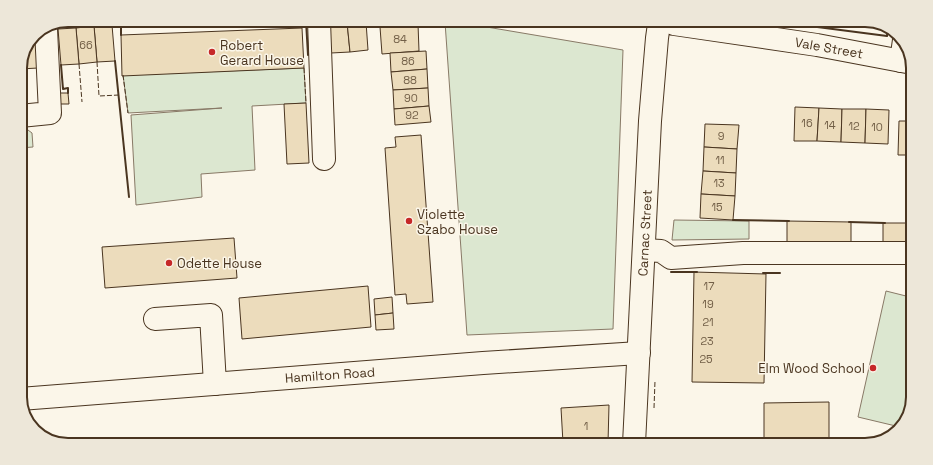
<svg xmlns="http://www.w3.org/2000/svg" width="933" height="465" font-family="'Space Grotesk',sans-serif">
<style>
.green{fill:#dce7d0;stroke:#887966}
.building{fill:#ecdcbc;stroke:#4a3520}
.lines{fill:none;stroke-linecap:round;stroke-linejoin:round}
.minor-casing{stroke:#4a3520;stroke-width:24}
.minor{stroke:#fbf6e9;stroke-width:22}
.fence{stroke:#4a3520;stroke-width:1;stroke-dasharray:5 2;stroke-linecap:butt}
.wall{stroke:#4a3520;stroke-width:2}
.poi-dot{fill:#c62828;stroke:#fbf6e9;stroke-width:1.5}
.labels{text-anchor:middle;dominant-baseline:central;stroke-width:3;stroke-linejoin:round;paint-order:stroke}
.number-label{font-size:11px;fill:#725f47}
.poi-label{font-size:13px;fill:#4a3520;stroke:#fbf6e9;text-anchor:start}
.street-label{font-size:13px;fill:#4a3520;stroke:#fbf6e9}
.rim{fill:none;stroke:#4a3520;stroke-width:2}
</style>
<rect width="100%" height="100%" fill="#fbf6e9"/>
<!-- green -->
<g class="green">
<path d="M445,22H457L623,50L613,329L467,335Z"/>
<path d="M304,68L306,103L252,106L255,170L201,174L202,197L136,205L131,115L222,108L128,113L123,75Z"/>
<path d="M20,129L28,130L32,133L33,147L20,148Z"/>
<path d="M674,220L749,221V239L672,240Z"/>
<path d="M886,291L910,297L908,418L900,427L858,417Z"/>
</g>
<!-- building -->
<g class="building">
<path d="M329,22H347L350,52L331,53Z"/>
<path d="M347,22H366L368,50L350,52Z"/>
<path d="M418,24L419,51L382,54L380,27Z"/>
<path d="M112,25L115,61L97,62L94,26Z"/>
<path d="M94,26L97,62L79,64L76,28Z"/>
<path d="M76,28L79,64L61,65L58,29Z"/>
<path d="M302,28L304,68L122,76L121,35Z"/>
<path d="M35,34L38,68L20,69V65Z"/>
<path d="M426,51L427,69L391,72L390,53Z"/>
<path d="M427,69L428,88L393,90L391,72Z"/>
<path d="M428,88L429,106L394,109L393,90Z"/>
<path d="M57,93H68L69,104H58Z"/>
<path d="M306,103L309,163L287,164L284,104Z"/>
<path d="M429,106L431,122L395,125L394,109Z"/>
<path d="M795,107L819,108L817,141H794Z"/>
<path d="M819,108L842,109L841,142L817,141Z"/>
<path d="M842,109H866L865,143L841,142Z"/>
<path d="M866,109L889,110L888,144L865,143Z"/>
<path d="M899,121H912V155H898Z"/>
<path d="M705,124L739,125L737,149L704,147Z"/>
<path d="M421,135L433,302L407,304L406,294L395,295L385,148L396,147L395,137Z"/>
<path d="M704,147L737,149L736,173L703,171Z"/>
<path d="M703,171L736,173L735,196L701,194Z"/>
<path d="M701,194L735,196L733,220L700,218Z"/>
<path d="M787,221L851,222V243L787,242Z"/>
<path d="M883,223H911L910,245L883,244Z"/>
<path d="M234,238L237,278L105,288L102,247Z"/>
<path d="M694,272L766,274L764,383L692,382Z"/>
<path d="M368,286L371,327L242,339L239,298Z"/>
<path d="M392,297L393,313L375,315L374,299Z"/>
<path d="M393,313L394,329L376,330L375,315Z"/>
<path d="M829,402V445L764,444V403Z"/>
<path d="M609,405L608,443H563L561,408Z"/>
</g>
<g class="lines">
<!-- minor casing -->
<g class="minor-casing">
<g id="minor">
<path d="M319,21L324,159"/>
<path d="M674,24L817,45L912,63"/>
<path d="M901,61L904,40"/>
<path d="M20,116L50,113L46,29"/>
<path d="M644,250L661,251L671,258L743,253H910"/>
<path d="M155,319L211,315L215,384"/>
<path d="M20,399L483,363L639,353"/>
<path d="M634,444L650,121L657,38L659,24"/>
</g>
</g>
<!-- minor -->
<use href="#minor" class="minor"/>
<!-- fence -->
<g class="fence">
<path d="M301,28L302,21"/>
<path d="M97,62L99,96L119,95"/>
<path d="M79,64L82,102"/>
<path d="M304,68L306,103"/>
<path d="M123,75L128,113"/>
<path d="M654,408L655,381"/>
</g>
<!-- wall -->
<g class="wall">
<path d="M121,20V35"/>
<path d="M306,21L308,55"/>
<path d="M794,24L887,36L888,27"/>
<path d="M115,61L129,197"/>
<path d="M61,65L63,89L68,88V93"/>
<path d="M733,220L789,221"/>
<path d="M849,222L885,223"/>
<path d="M671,272H697"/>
<path d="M763,273H780"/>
</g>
</g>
<!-- markers -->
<g class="poi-dot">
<circle cx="212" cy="52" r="4"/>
<circle cx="409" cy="221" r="4"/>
<circle cx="169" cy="263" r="4"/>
<circle cx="873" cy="368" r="4"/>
</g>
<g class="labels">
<!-- number labels -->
<g class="number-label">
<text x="400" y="39">84</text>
<text x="86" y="45">66</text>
<text x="408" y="61">86</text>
<text x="410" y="80">88</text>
<text x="411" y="98">90</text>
<text x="412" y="115">92</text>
<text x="807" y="123">16</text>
<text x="830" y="125">14</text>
<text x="854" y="126">12</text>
<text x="877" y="127">10</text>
<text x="721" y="136">9</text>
<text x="720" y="160">11</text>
<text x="719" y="183">13</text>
<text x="717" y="207">15</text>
<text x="709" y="286">17</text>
<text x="708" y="304">19</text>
<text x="708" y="322">21</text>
<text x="707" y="341">23</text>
<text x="706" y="359">25</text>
<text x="586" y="426">1</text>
</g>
<!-- poi labels -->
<g class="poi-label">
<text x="220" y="45">Robert<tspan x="220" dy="15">Gerard House</tspan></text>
<text x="417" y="214">Violette<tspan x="417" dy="15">Szabo House</tspan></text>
<text x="177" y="263">Odette House</text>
<text x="865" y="368" text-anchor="end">Elm Wood School</text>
</g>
<!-- street labels -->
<g class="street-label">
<text transform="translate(829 48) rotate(10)">Vale Street</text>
<text transform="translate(645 233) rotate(-87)">Carnac Street</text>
<text transform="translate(330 375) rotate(-4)">Hamilton Road</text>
</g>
</g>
<!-- crop -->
<path d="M0 0H933V465H0ZM68 27H865A41 41 0 0 1 906 68V397A41 41 0 0 1 865 438H68A41 41 0 0 1 27 397V68A41 41 0 0 1 68 27Z" fill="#ede7d9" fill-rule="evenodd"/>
<path class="rim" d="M68 27H865A41 41 0 0 1 906 68V397A41 41 0 0 1 865 438H68A41 41 0 0 1 27 397V68A41 41 0 0 1 68 27Z"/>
</svg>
